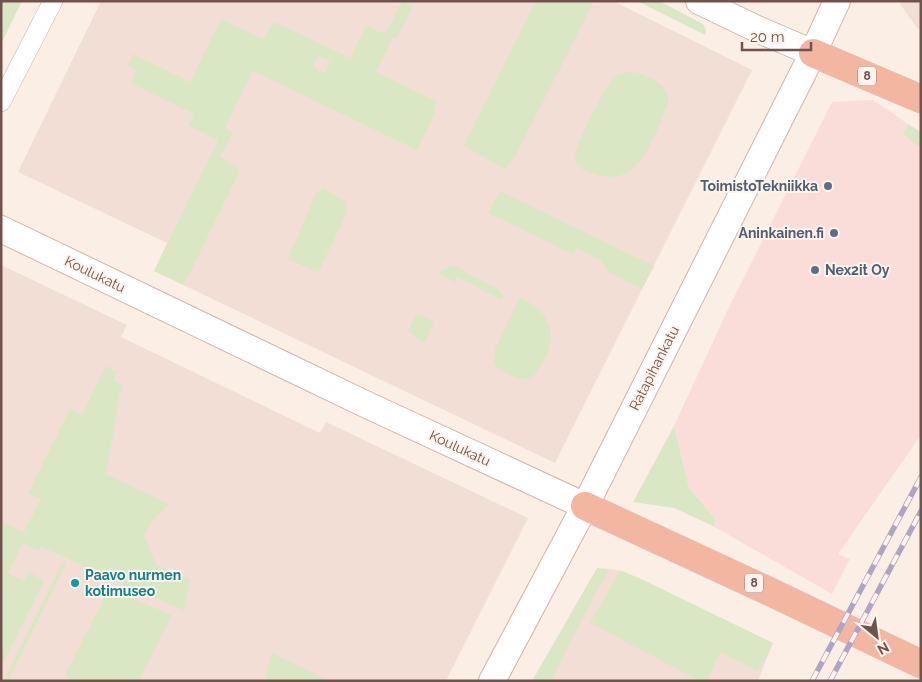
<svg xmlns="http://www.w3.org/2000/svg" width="922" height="682" font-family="Raleway,sans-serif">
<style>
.residential{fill:#f2ded4}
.commercial{fill:#faddd9}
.green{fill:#d9e7c4;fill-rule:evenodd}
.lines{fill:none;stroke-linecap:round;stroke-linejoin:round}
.minor-casing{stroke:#ceb6af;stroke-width:20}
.secondary-casing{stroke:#d0b5ac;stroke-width:28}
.trunk-casing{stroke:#d5cbc9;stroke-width:29}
.minor{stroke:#fff;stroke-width:19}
.secondary{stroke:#fff;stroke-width:26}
.trunk{stroke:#f3b6a0;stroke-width:28}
.rail-casing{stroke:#afa4c3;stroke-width:5.5}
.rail{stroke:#fef3eb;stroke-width:4;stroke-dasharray:11;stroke-linecap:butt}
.service-dot{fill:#5c6f8a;stroke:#fef3eb;stroke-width:2}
.culture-dot{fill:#0f9aa8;stroke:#fef3eb;stroke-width:2}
.labels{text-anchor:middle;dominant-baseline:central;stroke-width:4;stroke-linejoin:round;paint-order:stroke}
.shield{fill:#fef3eb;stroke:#9c827c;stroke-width:1}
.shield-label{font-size:12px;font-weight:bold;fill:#72524c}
.service-label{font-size:14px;font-weight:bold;fill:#4e5e75;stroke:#fef3eb;text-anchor:end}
.street-label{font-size:14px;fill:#72524c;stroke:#fef3eb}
.culture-label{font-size:14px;font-weight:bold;fill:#0d838f;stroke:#fef3eb;text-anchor:start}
</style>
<rect width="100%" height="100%" fill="#fbeee5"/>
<!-- residential -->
<g class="residential">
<path d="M101,1H613L752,70L555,463L154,271L167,243L18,172Z"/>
<path d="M901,1H921V30L917,28L900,4Z"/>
<path d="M1,265L127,325L121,337L320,433L326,422L528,518L446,681H1Z"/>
<path d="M611,569L622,571L643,580L773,643L758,681H538L604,570Z"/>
</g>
<!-- commercial -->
<path class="commercial" d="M873,100L908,124L903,134L921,149V435L838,554L850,559L832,594L713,526L716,520L689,488L674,426L730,305L832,102Z"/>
<!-- green -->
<g class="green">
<path d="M1,1H22L1,44Z"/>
<path d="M536,1H594L516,155L505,169L464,146Z"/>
<path d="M637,1H659L703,24L706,30L705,35Z"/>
<path d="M402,2L413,7L397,39L393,37L376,72L436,101L434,115L417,150L253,71L225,128L233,133L220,156L240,170L184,285L154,271L218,141L189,125L194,114L131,83L136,70L128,65L133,54L190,82L221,19L263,39L274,22L277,23L350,58L366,26L385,34ZM319,56L330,61L325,73L313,67Z"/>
<path d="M629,71C646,74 670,83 668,104C654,135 640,190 595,174C586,171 577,169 575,159C573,149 606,84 615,77C618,74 625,73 629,71Z"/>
<path d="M908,124L921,132V149L903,134Z"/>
<path d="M323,188L346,202L347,212L318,273L288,259L316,193Z"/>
<path d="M500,191L654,266L642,289L608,272L601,261L578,248L572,254L488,213Z"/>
<path d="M451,266L458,268L498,289L504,296L502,300L457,277L455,282L439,272Z"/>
<path d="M520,297C550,313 560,333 542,363C539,368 535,376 530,378C518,383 504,371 494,365L495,349Z"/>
<path d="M420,315L434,322L424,343L408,331L415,316Z"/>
<path d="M106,366L117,372L113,380L124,386L120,393L106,474L169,504L152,521L144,535L156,565L190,579L184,610L126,586L65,557L41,547L39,551L23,543L8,573L24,581L29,572L44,581L1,667V521L24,532L41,499L28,493L70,409L82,415Z"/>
<path d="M674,426L689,488L716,520L713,526L674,508L633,502Z"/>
<path d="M62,563H66L8,681H4Z"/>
<path d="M597,568L609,569L572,638L551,681H532Z"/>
<path d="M622,571L643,580L773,643L758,671L720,652L707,681H700L590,623L619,573Z"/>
<path d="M109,589L172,615L139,681H74L68,678L66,674L68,669Z"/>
<path d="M272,653L329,681H271L265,678Z"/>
</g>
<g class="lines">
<!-- minor casing -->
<g class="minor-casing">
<path id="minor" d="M1,102L53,1"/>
</g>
<!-- secondary casing -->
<g class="secondary-casing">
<g id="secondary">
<path d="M699,1L757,29L813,53"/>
<path d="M1,229L363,403L585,506"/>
<path d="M492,681L585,506L813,53L837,1"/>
</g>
</g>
<!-- trunk casing -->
<g class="trunk-casing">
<g id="trunk">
<path d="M813,53L921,99"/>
<path d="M585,506L762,588L921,664"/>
</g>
</g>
<!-- minor -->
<use href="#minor" class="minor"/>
<!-- secondary -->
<use href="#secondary" class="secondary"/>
<!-- trunk -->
<use href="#trunk" class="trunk"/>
<!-- rail casing -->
<g class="rail-casing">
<g id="rail">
<path d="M812,681L921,477"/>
<path d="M830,681L921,511"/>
</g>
</g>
<!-- rail -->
<use href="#rail" class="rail"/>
</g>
<!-- markers -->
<g class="service-dot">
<circle cx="828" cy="186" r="5"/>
<circle cx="834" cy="233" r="5"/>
<circle cx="815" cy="270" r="5"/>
</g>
<circle class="culture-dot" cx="75" cy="583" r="5"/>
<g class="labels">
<!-- shield labels -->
<g class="shield">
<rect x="858" y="66.5" width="18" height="19" rx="4"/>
<rect x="745" y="573.5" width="18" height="19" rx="4"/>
</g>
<g class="shield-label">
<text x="867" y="76">8</text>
<text x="754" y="583">8</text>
</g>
<!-- service labels -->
<g class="service-label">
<text x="818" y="186">ToimistoTekniikka</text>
<text x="824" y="233">Aninkainen.fi</text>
<text x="825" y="270" text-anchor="start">Nex2it Oy</text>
</g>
<!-- street labels -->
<g class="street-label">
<text transform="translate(95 274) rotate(26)">Koulukatu</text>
<text transform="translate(654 368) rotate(-63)">Ratapihankatu</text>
<text transform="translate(460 448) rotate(25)">Koulukatu</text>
</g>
<!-- culture labels -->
<g class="culture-label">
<text x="85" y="575">Paavo nurmen<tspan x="85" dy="16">kotimuseo</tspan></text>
</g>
</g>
<!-- border -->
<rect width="922" height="682" fill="none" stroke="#72524c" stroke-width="5"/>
<!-- north arrow -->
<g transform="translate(877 637) rotate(151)" stroke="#fef3eb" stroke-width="4" paint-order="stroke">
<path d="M0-4L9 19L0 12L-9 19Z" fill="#72524c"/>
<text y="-8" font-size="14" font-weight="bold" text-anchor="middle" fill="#72524c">N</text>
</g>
<!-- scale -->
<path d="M742 42v8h69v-8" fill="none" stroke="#72524c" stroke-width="2.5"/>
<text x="750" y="42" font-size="15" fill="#72524c" stroke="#fef3eb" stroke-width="4" paint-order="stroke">20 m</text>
</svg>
